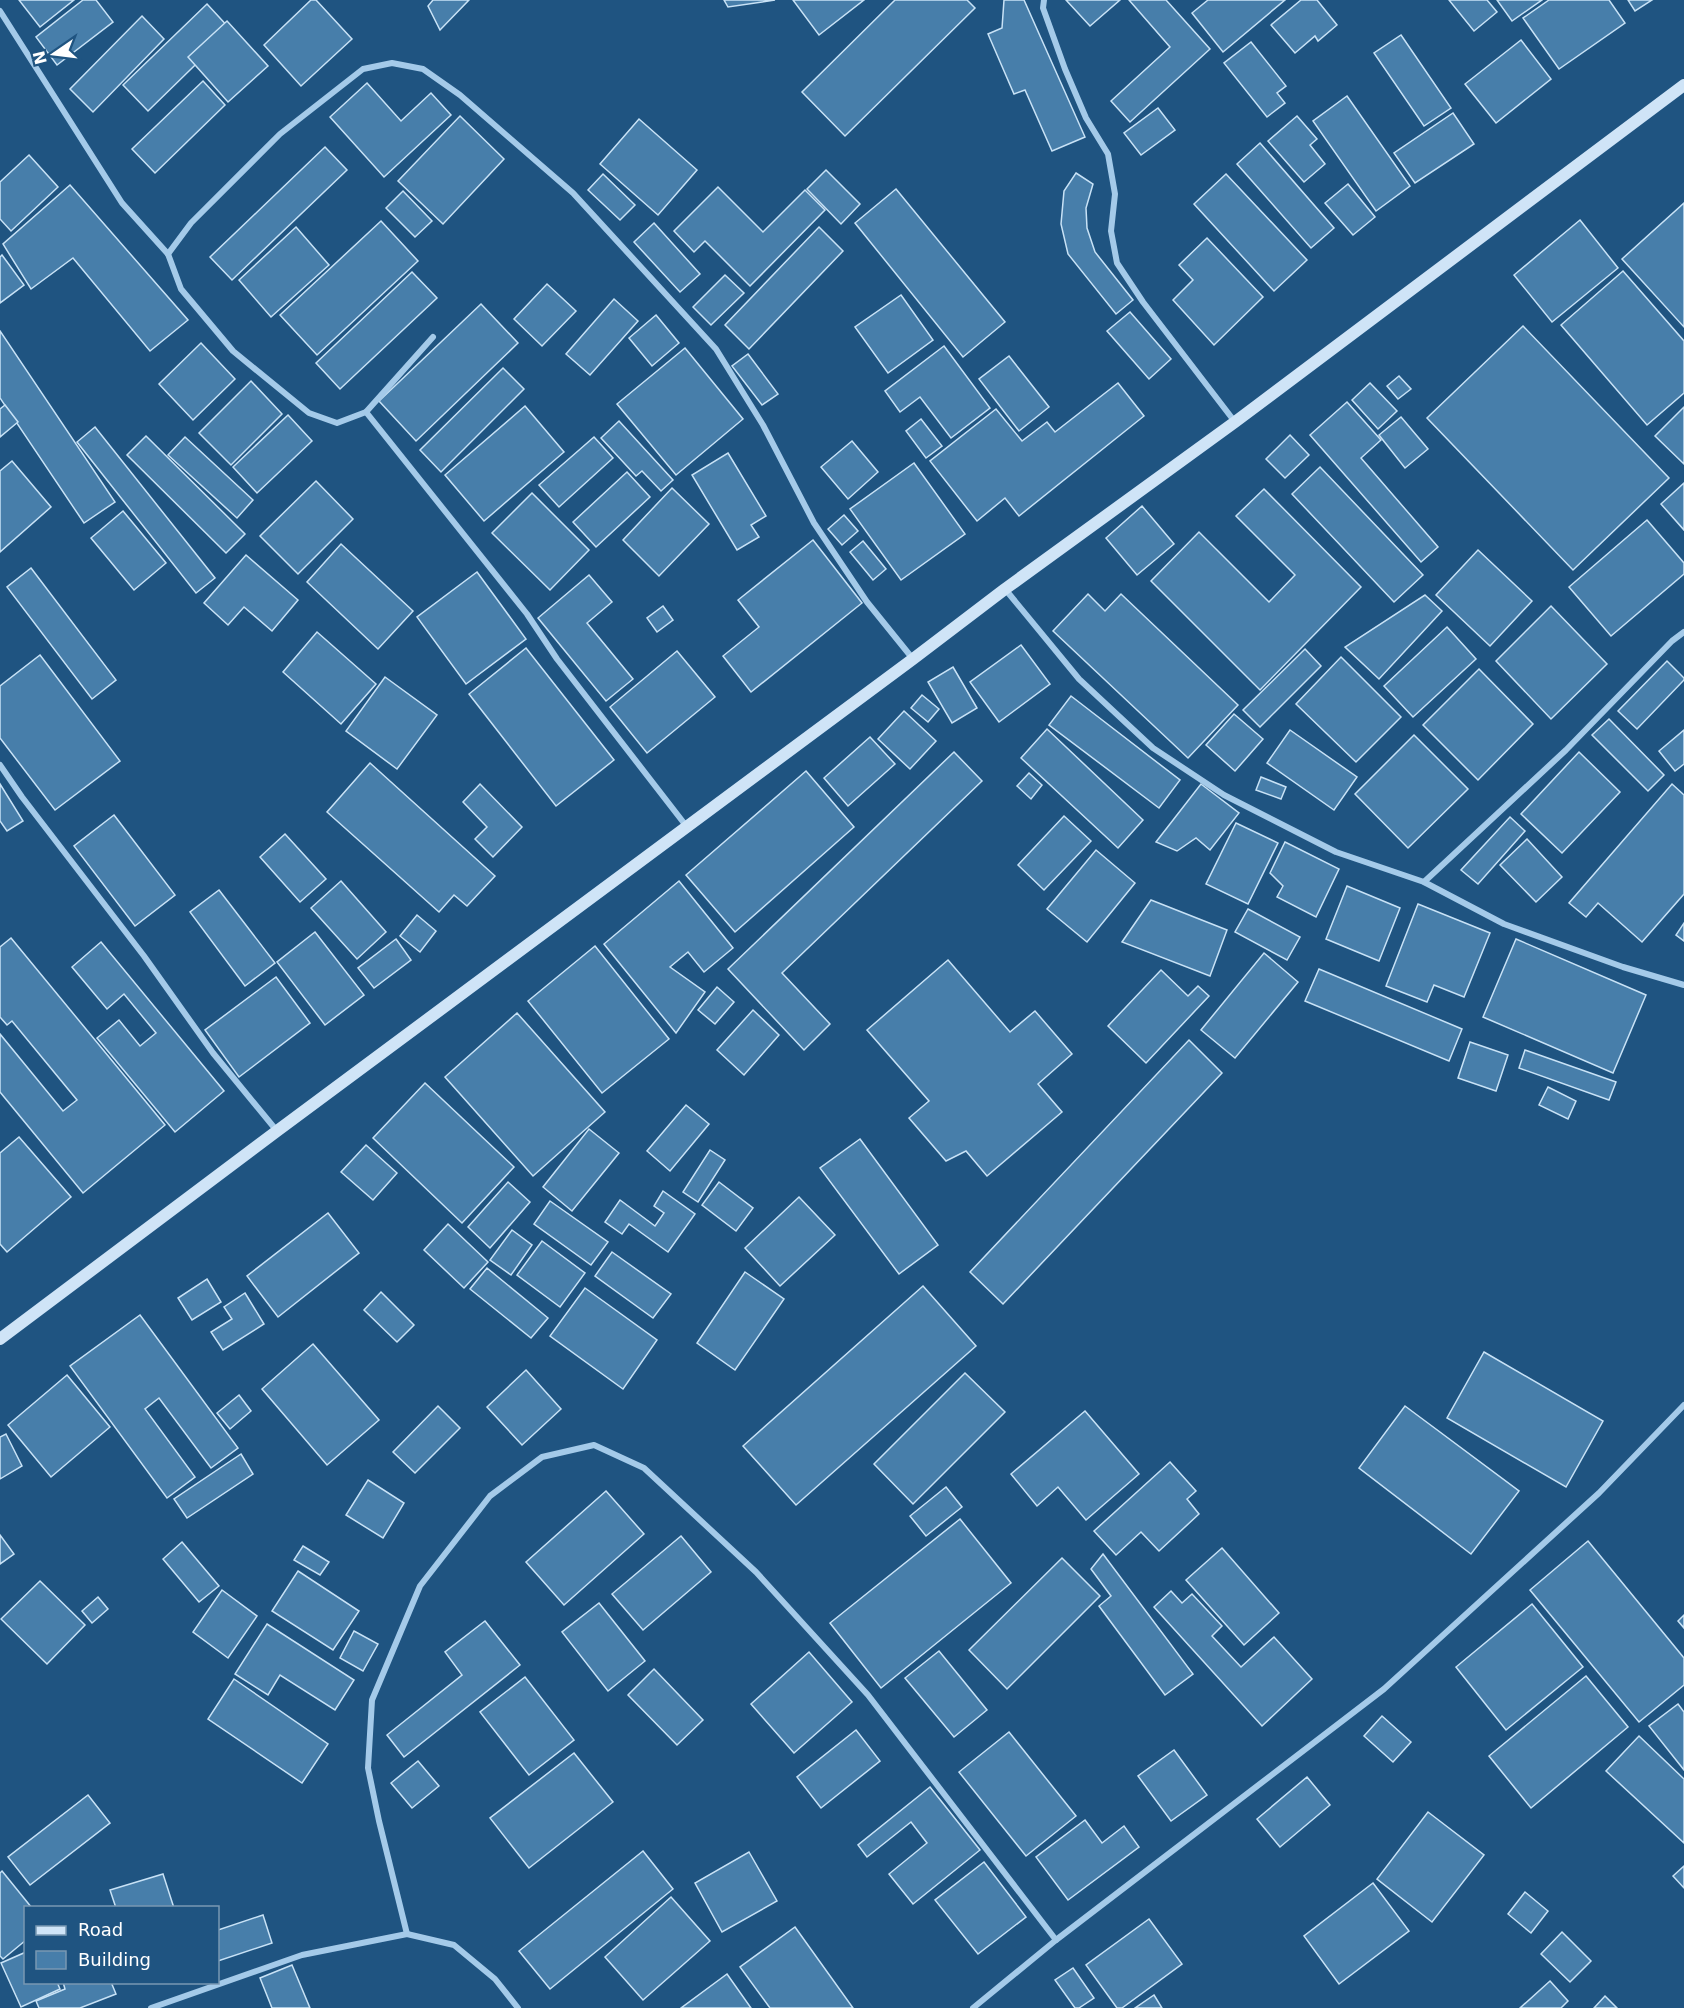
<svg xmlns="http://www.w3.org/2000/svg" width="1684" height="2008" font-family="'DejaVu Sans',sans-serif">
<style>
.building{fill:#477eaa;stroke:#c8e2f6;stroke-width:1.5}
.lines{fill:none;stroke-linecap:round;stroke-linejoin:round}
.street{stroke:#a4cae9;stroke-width:6}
.secondary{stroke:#cfe4f7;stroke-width:12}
</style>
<rect width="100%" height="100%" fill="#1f5481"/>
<!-- building -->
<g class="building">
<path d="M19,0H74L40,27Z"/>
<path d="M83,0H96L113,22L57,65L36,37Z"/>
<path d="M311,0H316L352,39L301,86L264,45Z"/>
<path d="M433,0H469L440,30L428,6Z"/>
<path d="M724,0H775L728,7Z"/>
<path d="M793,0H864L819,35Z"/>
<path d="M895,0H967L975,8L845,136L802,92Z"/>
<path d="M1004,0H1024L1085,137L1052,151L1025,90L1014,94L988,34L1002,28Z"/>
<path d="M1066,0H1120L1090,26Z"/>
<path d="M1129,0H1166L1210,49L1130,122L1111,101L1170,47Z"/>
<path d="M1208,0H1285L1223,52L1192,13Z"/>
<path d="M1301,0H1317L1337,25L1318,41L1315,36L1295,53L1271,25Z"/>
<path d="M1449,0H1487L1497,12L1474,31Z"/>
<path d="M1497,0H1542L1512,21Z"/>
<path d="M1549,0H1609L1625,23L1559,69L1523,18Z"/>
<path d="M1628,0H1652L1635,11Z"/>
<path d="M207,4L231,30L148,111L123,85Z"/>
<path d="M142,16L164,39L93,112L70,89Z"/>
<path d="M227,21L268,66L228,102L188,57Z"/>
<path d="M1401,35L1451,108L1424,126L1374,53Z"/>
<path d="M1521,40L1551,79L1496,123L1465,84Z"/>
<path d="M1251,42L1286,86L1277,93L1285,103L1267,117L1224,63Z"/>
<path d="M203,81L225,105L155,173L132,149Z"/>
<path d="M367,83L401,121L431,93L451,115L384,177L330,117Z"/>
<path d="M1347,96L1410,186L1376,211L1313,121Z"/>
<path d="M1158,108L1175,130L1141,155L1124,133Z"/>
<path d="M1453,113L1474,144L1415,183L1394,153Z"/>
<path d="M460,116L504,159L443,224L398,181Z"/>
<path d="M1297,116L1317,139L1310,145L1325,164L1304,182L1268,141Z"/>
<path d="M639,119L697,170L658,215L600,164Z"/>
<path d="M1260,143L1334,228L1311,248L1237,164Z"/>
<path d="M325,147L347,170L232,280L210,257Z"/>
<path d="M29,155L58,187L11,231L0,219V182Z"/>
<path d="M826,170L860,204L841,224L807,189Z"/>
<path d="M1076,173L1093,184L1086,208L1087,228L1095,252L1133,300L1116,314L1068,254L1061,224L1064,191Z"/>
<path d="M603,174L635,205L620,220L588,190Z"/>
<path d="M1226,174L1307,260L1274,291L1194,204Z"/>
<path d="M1348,184L1375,217L1353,235L1325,203Z"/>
<path d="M70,185L188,320L150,351L73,258L31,289L3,244Z"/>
<path d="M718,187L763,232L805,190L825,210L750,286L705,241L694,252L674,231Z"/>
<path d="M896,189L1005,322L963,357L855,223Z"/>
<path d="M403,191L432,221L415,237L386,208Z"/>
<path d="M1684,203V327L1622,259Z"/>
<path d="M1580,220L1618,268L1552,322L1514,275Z"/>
<path d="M381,221L418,261L317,355L280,315Z"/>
<path d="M654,223L700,274L680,292L634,242Z"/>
<path d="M296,227L329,265L271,317L239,280Z"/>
<path d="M819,227L843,251L749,349L725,325Z"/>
<path d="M1207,238L1263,297L1214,345L1173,300L1193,280L1179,265Z"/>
<path d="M2,255L24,285L0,303V257Z"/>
<path d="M1623,271L1684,341V393L1647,425L1561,325Z"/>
<path d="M412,272L437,298L340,389L316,363Z"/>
<path d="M725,275L744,293L711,325L693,307Z"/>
<path d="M547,284L576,311L542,346L514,319Z"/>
<path d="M901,295L933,340L888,373L855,327Z"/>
<path d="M614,299L638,321L590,375L566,354Z"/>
<path d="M481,304L518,343L416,441L379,401Z"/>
<path d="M1130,312L1171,359L1149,379L1107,331Z"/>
<path d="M656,315L679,343L652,366L629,338Z"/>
<path d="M1523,326L1669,478L1573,570L1427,418Z"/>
<path d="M0,331L115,502L84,523L0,398Z"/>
<path d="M201,343L235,379L193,420L159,384Z"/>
<path d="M944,346L990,408L951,438L920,397L900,412L885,391Z"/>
<path d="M685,348L743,419L676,475L617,404Z"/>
<path d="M748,354L778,394L762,405L732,366Z"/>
<path d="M1009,356L1049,407L1019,431L979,379Z"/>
<path d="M503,368L524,389L441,472L420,450Z"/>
<path d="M1399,376L1411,389L1398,399L1387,386Z"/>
<path d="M251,381L282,414L231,465L199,433Z"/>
<path d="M1118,383L1144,416L1019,516L1005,498L977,521L930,461L996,409L1022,441L1047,422L1055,432Z"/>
<path d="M1370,383L1397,411L1378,429L1352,400Z"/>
<path d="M1347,402L1381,440L1361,458L1438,547L1421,562L1310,435Z"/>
<path d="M5,405L18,422L0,437V409Z"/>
<path d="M525,406L564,452L484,521L445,475Z"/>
<path d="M1684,407V464L1655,436Z"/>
<path d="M288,415L312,441L257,493L233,467Z"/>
<path d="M1401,417L1428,449L1405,468L1379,435Z"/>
<path d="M921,419L942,446L926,458L906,431Z"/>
<path d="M619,421L673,480L661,491L642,471L636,476L601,438Z"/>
<path d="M95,427L215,578L196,593L77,442Z"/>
<path d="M1290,435L1309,455L1285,478L1266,459Z"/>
<path d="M146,436L245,534L226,553L127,455Z"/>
<path d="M185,437L253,500L237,518L168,455Z"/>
<path d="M594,437L613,458L559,507L539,485Z"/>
<path d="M852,441L878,472L848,499L821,467Z"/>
<path d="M728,453L766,516L751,525L759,537L737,550L692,475Z"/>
<path d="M12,461L51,507L0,552V471Z"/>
<path d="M914,463L965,534L901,580L850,509Z"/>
<path d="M1320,467L1423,575L1394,602L1292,494Z"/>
<path d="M627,472L650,497L596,547L573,522Z"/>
<path d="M316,481L353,519L298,574L260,536Z"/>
<path d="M1684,483V530L1661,504Z"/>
<path d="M672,488L709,524L659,576L623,540Z"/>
<path d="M1264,489L1361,587L1260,690L1151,581L1199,532L1269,602L1295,575L1236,516Z"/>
<path d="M532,493L589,550L550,590L492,533Z"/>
<path d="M1142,506L1174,544L1137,575L1106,538Z"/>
<path d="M123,511L166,563L134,590L91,538Z"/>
<path d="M844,515L858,531L842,545L828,529Z"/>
<path d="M1647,520L1684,563V574L1611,636L1569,587Z"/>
<path d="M813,540L862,603L751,692L723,656L759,627L738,600Z"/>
<path d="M863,541L886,569L873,580L850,552Z"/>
<path d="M341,544L413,611L378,649L307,582Z"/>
<path d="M1478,550L1532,601L1490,646L1436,595Z"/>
<path d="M246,555L298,600L272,631L244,607L228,625L204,603Z"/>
<path d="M31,568L116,680L92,699L7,587Z"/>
<path d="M477,572L526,639L466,684L417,617Z"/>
<path d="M589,575L612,602L587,623L633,679L606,701L538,618Z"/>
<path d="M1088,594L1105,611L1121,594L1238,705L1188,758L1053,631Z"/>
<path d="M1425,595L1442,611L1379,679L1345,647Z"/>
<path d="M663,606L673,620L657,632L647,618Z"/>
<path d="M1551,606L1607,664L1551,719L1496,661Z"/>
<path d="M1447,627L1476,659L1413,717L1384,686Z"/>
<path d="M317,632L376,684L341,724L283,672Z"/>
<path d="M1021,645L1050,684L999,722L970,682Z"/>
<path d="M526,648L614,760L556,806L469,694Z"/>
<path d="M1305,649L1321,666L1260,727L1243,710Z"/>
<path d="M677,651L715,697L647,753L610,707Z"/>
<path d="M40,655L120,761L55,810L0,738V686Z"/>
<path d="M1341,657L1401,717L1356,762L1296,704Z"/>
<path d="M1667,661L1684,678V680L1637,729L1618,711Z"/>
<path d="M953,667L977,708L952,723L928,682Z"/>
<path d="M1479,669L1533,724L1478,780L1423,725Z"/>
<path d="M385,677L437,715L397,769L346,731Z"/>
<path d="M922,695L939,709L928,722L911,708Z"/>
<path d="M1071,696L1180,780L1159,808L1049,725Z"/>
<path d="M904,711L936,741L910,769L878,739Z"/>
<path d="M1234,714L1263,739L1235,771L1206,745Z"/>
<path d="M1609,719L1664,775L1648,791L1592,735Z"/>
<path d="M1047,729L1143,820L1118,848L1021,758Z"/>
<path d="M1290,730L1357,777L1334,810L1267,763Z"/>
<path d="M1684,730V764L1675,771L1659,751Z"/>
<path d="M1414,735L1468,789L1408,848L1355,794Z"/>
<path d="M870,737L895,764L848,806L824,778Z"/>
<path d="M954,752L982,781L782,973L830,1024L804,1050L728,969Z"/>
<path d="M1579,752L1620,792L1562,853L1521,814Z"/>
<path d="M370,763L495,876L467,906L454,895L439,912L327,812Z"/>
<path d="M806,771L854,827L735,932L686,875Z"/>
<path d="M1029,773L1042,785L1031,799L1017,786Z"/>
<path d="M1261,777L1286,787L1281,799L1256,790Z"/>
<path d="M0,784L23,821L7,831L0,821Z"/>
<path d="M480,784L522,827L493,857L475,839L487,827L463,802Z"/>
<path d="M1201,784L1239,813L1210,850L1196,838L1177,851L1156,842Z"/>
<path d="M1672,784L1684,795V894L1642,942L1598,903L1586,917L1569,903Z"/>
<path d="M114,815L175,895L135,926L74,846Z"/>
<path d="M1064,816L1091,841L1044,890L1018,865Z"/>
<path d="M1510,817L1525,831L1478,884L1461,870Z"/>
<path d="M1236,823L1278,843L1248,904L1206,884Z"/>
<path d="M285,834L326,879L300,902L260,857Z"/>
<path d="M1527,839L1562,877L1536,902L1500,865Z"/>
<path d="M1285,842L1339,869L1316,917L1277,897L1283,886L1270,873Z"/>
<path d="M1096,850L1135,883L1087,942L1047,909Z"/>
<path d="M341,881L386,932L357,959L311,908Z"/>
<path d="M679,881L733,948L704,972L688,952L670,967L705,992L676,1033L604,944Z"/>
<path d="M1347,886L1400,908L1379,961L1326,939Z"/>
<path d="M219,890L275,963L245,986L190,912Z"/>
<path d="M1151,900L1227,930L1210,976L1122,942Z"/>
<path d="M1418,904L1490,933L1464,997L1434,985L1427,1002L1386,986Z"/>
<path d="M1248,909L1300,937L1287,960L1235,932Z"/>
<path d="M417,915L436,931L420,952L400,936Z"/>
<path d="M1684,923V941L1676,935Z"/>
<path d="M315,932L364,995L325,1025L277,962Z"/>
<path d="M11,938L165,1125L83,1193L0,1092V1034L63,1111L77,1100L12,1021L7,1025L0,1017V947Z"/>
<path d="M396,939L411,960L374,988L358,968Z"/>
<path d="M1516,939L1646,995L1613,1073L1483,1017Z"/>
<path d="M101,942L224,1091L175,1132L97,1038L119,1020L140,1046L156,1033L124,994L107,1009L72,967Z"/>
<path d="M595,946L669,1039L602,1093L528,1001Z"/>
<path d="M1264,953L1298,982L1235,1058L1201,1030Z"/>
<path d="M948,960L1010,1032L1035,1011L1072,1054L1038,1084L1062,1112L987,1176L966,1151L946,1161L909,1118L929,1101L867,1030Z"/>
<path d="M1319,969L1462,1029L1449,1061L1305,1001Z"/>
<path d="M1161,970L1188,996L1198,986L1209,996L1146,1063L1108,1026Z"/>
<path d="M276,977L310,1023L239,1077L205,1030Z"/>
<path d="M717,987L734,1002L715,1024L698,1010Z"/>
<path d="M753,1010L779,1035L744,1075L717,1050Z"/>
<path d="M517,1013L605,1112L533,1176L445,1077Z"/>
<path d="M1189,1040L1222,1073L1003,1304L970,1272Z"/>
<path d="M1470,1042L1508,1055L1496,1091L1458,1078Z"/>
<path d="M1525,1050L1616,1082L1609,1100L1519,1068Z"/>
<path d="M425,1083L514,1167L462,1223L373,1138Z"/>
<path d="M1548,1087L1576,1101L1568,1119L1539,1105Z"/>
<path d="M686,1105L709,1124L670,1171L647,1151Z"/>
<path d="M589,1129L619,1153L572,1211L543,1187Z"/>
<path d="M19,1137L71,1197L7,1252L0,1244V1153Z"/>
<path d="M860,1139L938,1245L899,1274L820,1168Z"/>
<path d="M366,1145L397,1173L373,1200L341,1172Z"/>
<path d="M710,1150L725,1160L698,1202L683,1192Z"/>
<path d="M508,1182L530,1202L490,1248L468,1227Z"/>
<path d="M719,1182L753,1208L736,1231L702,1205Z"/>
<path d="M663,1191L695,1214L668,1252L629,1224L622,1234L605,1222L620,1200L655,1226L664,1213L654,1206Z"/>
<path d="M799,1197L835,1235L780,1286L745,1248Z"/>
<path d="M550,1201L608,1242L591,1265L534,1224Z"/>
<path d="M328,1213L359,1253L278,1317L247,1276Z"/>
<path d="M448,1224L488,1262L464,1288L424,1250Z"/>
<path d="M512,1230L532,1245L511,1275L490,1260Z"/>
<path d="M542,1241L585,1273L560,1307L517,1275Z"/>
<path d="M612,1252L671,1294L653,1318L595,1276Z"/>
<path d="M487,1268L548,1318L531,1338L470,1289Z"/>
<path d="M745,1272L784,1299L735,1370L697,1343Z"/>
<path d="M207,1279L221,1302L192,1320L178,1298Z"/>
<path d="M923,1286L976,1346L796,1505L743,1446Z"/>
<path d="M585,1288L657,1340L623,1389L550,1336Z"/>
<path d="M381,1292L414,1325L397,1342L364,1310Z"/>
<path d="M245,1293L264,1324L223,1350L211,1332L232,1319L224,1307Z"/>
<path d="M140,1315L238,1448L211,1468L159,1398L145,1409L195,1477L167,1498L70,1366Z"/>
<path d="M313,1344L379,1420L327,1465L262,1389Z"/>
<path d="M1484,1352L1603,1421L1566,1487L1447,1418Z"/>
<path d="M526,1370L561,1409L522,1445L487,1407Z"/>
<path d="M965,1373L1005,1412L913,1504L874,1464Z"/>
<path d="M67,1375L110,1427L51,1477L8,1425Z"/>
<path d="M239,1395L251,1411L230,1429L217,1413Z"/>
<path d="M438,1406L460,1428L415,1473L393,1452Z"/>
<path d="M1405,1406L1519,1491L1471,1554L1359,1468Z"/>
<path d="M1085,1411L1139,1474L1086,1520L1058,1487L1037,1506L1011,1474Z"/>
<path d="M6,1434L22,1466L0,1479V1437Z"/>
<path d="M241,1454L253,1474L187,1518L174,1499Z"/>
<path d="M1170,1462L1196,1491L1187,1499L1199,1514L1159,1551L1141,1532L1116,1555L1094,1531Z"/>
<path d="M368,1480L404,1503L383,1538L346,1515Z"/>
<path d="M946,1487L962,1507L926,1536L910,1516Z"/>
<path d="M606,1491L644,1534L564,1605L526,1562Z"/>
<path d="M960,1519L1011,1583L881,1688L830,1623Z"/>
<path d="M0,1535L14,1554L0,1564Z"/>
<path d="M681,1536L711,1572L643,1630L612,1594Z"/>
<path d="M1588,1541L1684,1658V1685L1639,1722L1530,1590Z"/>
<path d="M182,1542L219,1586L199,1602L163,1559Z"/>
<path d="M303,1546L329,1562L320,1575L294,1560Z"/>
<path d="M1222,1548L1279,1613L1244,1645L1186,1580Z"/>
<path d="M1103,1554L1193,1674L1165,1695L1099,1606L1111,1596L1091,1569Z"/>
<path d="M1062,1558L1100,1596L1007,1689L969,1650Z"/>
<path d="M298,1571L359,1611L333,1650L272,1611Z"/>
<path d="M40,1581L85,1625L47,1664L1,1619Z"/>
<path d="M222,1590L257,1616L228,1658L193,1632Z"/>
<path d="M1171,1591L1182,1603L1192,1594L1222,1626L1212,1636L1241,1667L1274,1637L1312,1679L1262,1726L1154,1607Z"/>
<path d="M98,1597L108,1609L92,1623L82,1611Z"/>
<path d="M599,1603L645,1661L608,1691L562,1632Z"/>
<path d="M1532,1604L1583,1667L1506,1730L1456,1667Z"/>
<path d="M1684,1615V1628L1678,1621Z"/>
<path d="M485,1621L520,1665L404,1757L387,1735L462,1675L445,1652Z"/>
<path d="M267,1624L354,1680L335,1710L280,1675L268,1695L235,1674Z"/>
<path d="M354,1631L378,1644L363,1671L340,1658Z"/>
<path d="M939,1651L987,1710L954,1737L905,1678Z"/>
<path d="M809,1652L852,1702L794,1753L751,1704Z"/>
<path d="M654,1669L703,1720L677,1745L628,1695Z"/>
<path d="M1586,1676L1628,1727L1531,1808L1489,1756Z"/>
<path d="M525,1677L574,1740L529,1775L480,1712Z"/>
<path d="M234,1679L328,1744L302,1783L208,1719Z"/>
<path d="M1678,1704L1684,1712V1770L1649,1726Z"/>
<path d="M1382,1716L1411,1742L1393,1762L1364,1736Z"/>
<path d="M856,1730L880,1761L821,1808L797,1777Z"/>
<path d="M1009,1732L1076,1816L1026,1856L959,1772Z"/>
<path d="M1639,1736L1684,1779V1843L1606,1771Z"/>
<path d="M1174,1750L1207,1795L1171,1821L1138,1776Z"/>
<path d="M574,1753L613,1802L529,1868L490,1818Z"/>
<path d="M418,1761L439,1786L412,1808L391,1783Z"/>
<path d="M1307,1777L1330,1805L1280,1847L1257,1819Z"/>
<path d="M930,1787L980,1850L913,1904L889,1874L927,1843L911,1822L867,1857L858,1845Z"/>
<path d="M88,1795L110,1823L30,1885L8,1857Z"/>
<path d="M1428,1812L1484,1855L1432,1922L1377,1879Z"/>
<path d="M1085,1820L1102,1843L1124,1826L1139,1847L1068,1900L1036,1857Z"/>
<path d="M643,1851L673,1889L550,1989L519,1951Z"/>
<path d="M749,1852L777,1901L722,1932L695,1883Z"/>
<path d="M984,1862L1026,1917L978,1954L935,1900Z"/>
<path d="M1684,1866V1888L1673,1876Z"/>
<path d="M2,1871L32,1908H26V1940L3,1959L0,1956V1873Z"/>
<path d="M163,1874L174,1908H116L110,1890Z"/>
<path d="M1373,1883L1409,1931L1339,1984L1304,1936Z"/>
<path d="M1525,1892L1548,1911L1531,1933L1508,1914Z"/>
<path d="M671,1897L710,1941L643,2000L605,1957Z"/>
<path d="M263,1915L272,1943L218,1961V1930Z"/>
<path d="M1149,1919L1182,1964L1122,2008H1117L1086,1965Z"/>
<path d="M795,1927L853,2008H770L740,1967Z"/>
<path d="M1562,1932L1591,1961L1570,1982L1541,1954Z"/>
<path d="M26,1952V1982H57L60,1989L21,2007L1,1963Z"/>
<path d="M292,1965L310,2008H272L260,1978Z"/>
<path d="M1073,1968L1094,1998L1079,2008H1075L1055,1980Z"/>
<path d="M727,1974L751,2008H681Z"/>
<path d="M1550,1981L1568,2001L1561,2008H1520Z"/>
<path d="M63,1982H111L116,1994L80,2008H39L36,2001L65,1989Z"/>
<path d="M1154,1995L1162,2008H1135Z"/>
<path d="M1605,1996L1617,2008H1594Z"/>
</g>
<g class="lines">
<!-- street -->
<g class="street">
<path d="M1044,0L1043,8L1065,69L1086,118L1108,154L1115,194L1111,231L1117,263L1143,302L1235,422"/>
<path d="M0,11L122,203L168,254L181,289L233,351L309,413L337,423L366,412L433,337"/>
<path d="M168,254L191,223L280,134L363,69L392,63L423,69L460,95L573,193L716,349L763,425L814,523L867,602L913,659"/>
<path d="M366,412L527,614L557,659L687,827"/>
<path d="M1005,589L1079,679L1153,748L1224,795L1336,852L1424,882L1504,924L1623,967L1684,985"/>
<path d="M0,765L22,797L144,956L213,1053L277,1131"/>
<path d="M1424,882L1566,750L1672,641L1684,632"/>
<path d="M407,1934L379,1821L368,1768L372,1700L420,1586L490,1496L542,1457L594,1445L644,1468L756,1572L868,1695L1056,1940"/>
<path d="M151,2008L302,1955L407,1934L454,1945L495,1979L518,2008"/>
<path d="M973,2008L1056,1940L1384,1689L1599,1493L1684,1405"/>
</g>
<!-- secondary -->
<path class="secondary" d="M0,1339L277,1131L913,659L1005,589L1235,422L1684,85"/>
</g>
<!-- legend -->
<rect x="24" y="1906" width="195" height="78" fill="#1f5481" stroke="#7998b3" stroke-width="1.5"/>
<rect x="36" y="1926" width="30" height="9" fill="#cfe4f7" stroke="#7998b3" stroke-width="1.5"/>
<text x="78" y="1936" font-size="18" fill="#ffffff">Road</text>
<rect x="36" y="1951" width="30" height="18" fill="#477eaa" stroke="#7998b3" stroke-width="1.5"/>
<text x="78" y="1966" font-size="18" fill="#ffffff">Building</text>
<!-- north arrow -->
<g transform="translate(54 54) rotate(256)" stroke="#1f5481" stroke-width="4.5" paint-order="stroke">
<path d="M0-4.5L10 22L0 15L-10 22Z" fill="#ffffff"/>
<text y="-9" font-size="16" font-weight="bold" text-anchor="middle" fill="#ffffff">N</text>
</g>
</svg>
